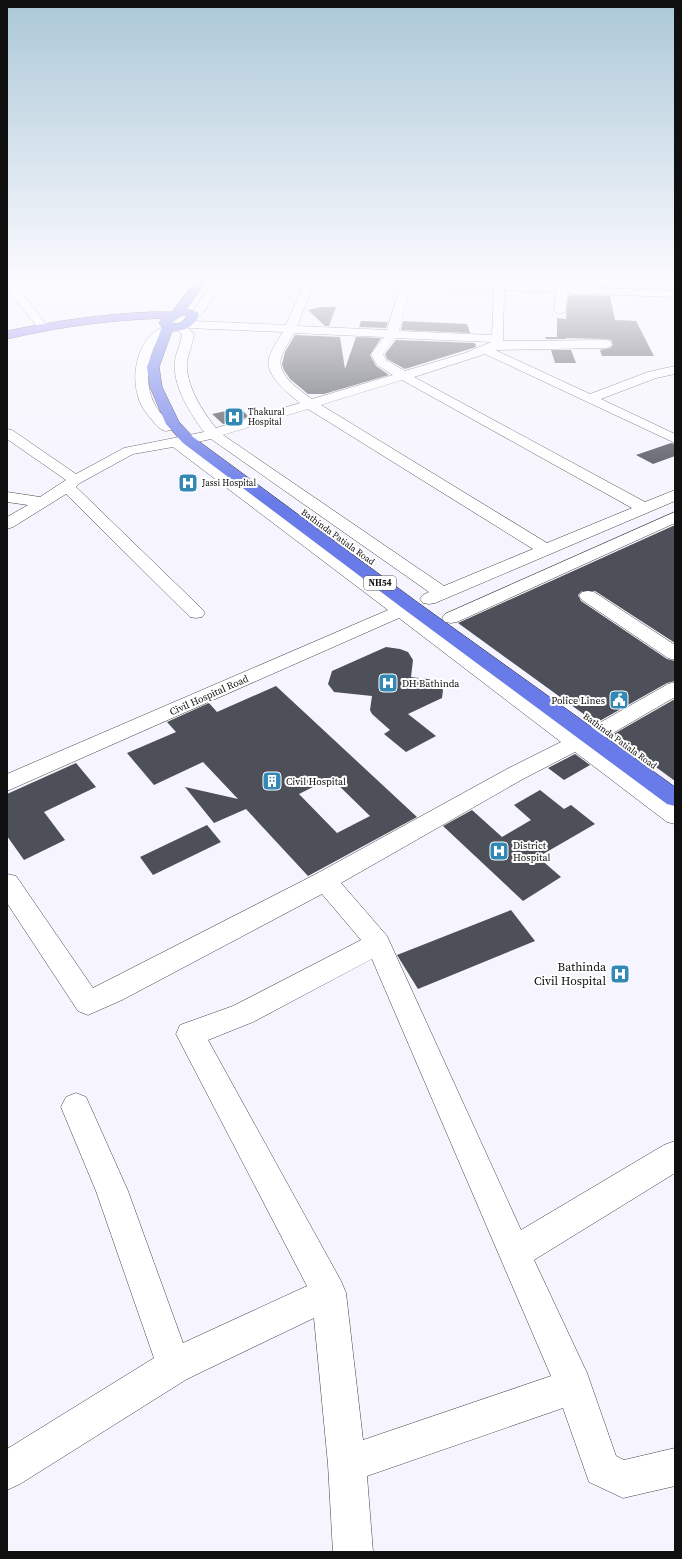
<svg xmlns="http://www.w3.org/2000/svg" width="682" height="1559" font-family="'Source Serif 4',serif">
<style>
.building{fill:#4d5058;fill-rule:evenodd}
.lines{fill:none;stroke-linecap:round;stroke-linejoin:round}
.minor-casing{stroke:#434343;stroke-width:1}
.major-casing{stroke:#212121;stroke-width:1}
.highway-casing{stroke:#212121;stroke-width:1}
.minor{fill:#fff;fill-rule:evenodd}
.major{fill:#8876ed;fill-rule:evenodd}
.highway{fill:#697be8;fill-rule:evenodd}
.labels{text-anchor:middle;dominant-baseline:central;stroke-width:4;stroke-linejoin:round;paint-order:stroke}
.far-poi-label{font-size:9px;fill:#101010;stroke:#fff;text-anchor:start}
.far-street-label{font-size:9px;fill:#101010;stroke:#fff}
.shield{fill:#fff;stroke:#585858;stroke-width:1}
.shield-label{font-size:9px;font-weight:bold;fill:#101010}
.poi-label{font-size:10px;fill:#101010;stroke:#fff;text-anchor:start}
.street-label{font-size:10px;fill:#101010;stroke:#fff}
.near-poi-label{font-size:12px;fill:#101010;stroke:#fff;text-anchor:end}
</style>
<rect width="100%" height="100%" fill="#f6f4fe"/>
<!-- building -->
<g class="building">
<path d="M576,295L610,296L615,320L636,321L654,356H602L600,350L610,348L613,345L611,340L606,339L566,338V339H546L545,337H557V318L566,319L568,296Z"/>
<path d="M321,307H336L329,326H325L308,310Z"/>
<path d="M361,321L388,322L386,328L359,327Z"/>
<path d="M403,321L467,324L470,333L401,330Z"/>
<path d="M295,335L340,337L345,369L356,337L381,338L370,355L376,366L389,375L324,394H308L290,379L284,370L282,364L285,352Z"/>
<path d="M396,340L475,343L476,347L405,369L387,359L385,354Z"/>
<path d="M551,350H571L576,363H555Z"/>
<path d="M240,408L249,417L223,424L212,414Z"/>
<path d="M671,443L675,444V456L653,464L636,455Z"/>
<path d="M675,525V643L595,591H582L578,595L581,601L667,659L675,661V681L667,683L596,723L458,623Z"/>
<path d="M386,647L400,649L408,652L413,660L411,677L435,680L443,690L442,698L408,714L436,736L406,752L384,734L390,730L372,714L370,710L372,696L334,692L328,684L332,671Z"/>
<path d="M276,686L417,817L308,876L246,809L214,823L185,787L238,799L203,762L154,785L127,753L176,732L167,722L209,703L217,712ZM331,778L370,816L337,833L299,794Z"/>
<path d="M675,699V781L612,735Z"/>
<path d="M575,754L590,765L564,780L548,768Z"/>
<path d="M76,763L96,787L44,812L65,840L24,860L7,836V794Z"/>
<path d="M540,790L564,809L571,805L595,824L538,857L561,877L523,901L443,826L472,810L502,837L531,820L514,805Z"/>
<path d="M207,825L221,842L153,875L140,857Z"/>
<path d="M511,910L535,941L418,989L397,955Z"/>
</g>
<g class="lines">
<!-- minor casing -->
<g class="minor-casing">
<g id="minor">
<path d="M7,282H13L46,324L48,326L46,328H38L7,289Z"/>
<path d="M212,282H222L204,312L195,321L286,325L305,282H315L297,326L387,330L400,286L384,285L379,282H465L675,291V297L567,293L566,311L560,314L554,311L556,292L504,290L503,341L606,340L610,341L612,344L610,347L606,348L495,350L590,394L648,372L675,366V374L656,378L601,399L675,434V443L485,354L414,377L645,502L675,490V501L435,603L429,604L423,603L420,599L423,595L429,592L211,439L188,444L403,603L411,601L417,602L420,606L414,611L580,734L668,684L675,682V697L594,744L675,804V824L667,822L575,752L523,779L341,883L387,936L521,1230L664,1145L675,1141V1173L534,1260L587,1373L616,1456L624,1460L675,1448V1486L623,1498L589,1482L563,1408L367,1476L373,1552H333L328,1464L314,1318L187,1379L20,1484L7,1490V1449L154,1358L96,1191L61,1107L66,1097L76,1093L86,1097L128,1191L183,1343L307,1286L176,1034L180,1025L233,1006L361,940L322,894L122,1000L88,1015L78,1011L7,903V874L16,876L93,988L316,874L507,769L561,742L399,618L7,791V774L388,610L173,447L133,454L80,483L76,487L202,609L205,613L202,617L196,618L190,617L66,494L13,527L7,529V517L28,505L7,502V492L40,497L66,480L7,439V429L12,430L76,474L124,448L204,432C190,413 172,385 175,361C176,352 181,344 182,334L175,328L186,321L185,319L194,310ZM410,286L494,290L492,335L399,331ZM188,328L283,332C278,340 272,349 269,358C264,375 288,393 300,403L216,428C202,411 185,384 187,361C189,352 193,343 194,334ZM294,333L384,337L371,354L377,365L393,375L312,399C300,390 277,376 281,358C283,350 290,340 294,333ZM395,338L491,342L465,353L405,371L386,360L383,354ZM402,380L632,508L547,543L321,405ZM308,409L533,549L444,586L223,435ZM372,959L551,1376L363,1440L346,1293L341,1281L208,1040L253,1022Z"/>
<path d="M167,326L171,327L173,329C169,334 162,334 158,340C146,359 144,389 157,408C161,415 168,420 173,427L171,430L166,431C160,430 156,425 152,420C146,413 140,405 138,396C130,371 140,332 167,326Z"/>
<path d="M675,512V523L457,622L451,623L445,622L442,618L445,614Z"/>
<path d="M588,591L594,592L675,645V660L668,658L582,600L579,596L582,592Z"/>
</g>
</g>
<!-- major casing -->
<g class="major-casing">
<path id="major" d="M152,312H173L179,315L173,318C117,319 62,326 7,339V331C55,321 103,314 152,312Z"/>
</g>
<!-- highway casing -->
<g class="highway-casing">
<path id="highway" d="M195,282H206L186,309L197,312L199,314C194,327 185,331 172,331L159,367L162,387L179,422L193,437L417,602L675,787V806L667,804L405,610L183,443L166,424L150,387L147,367L162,327L159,323L165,316L172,312ZM182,315H187C184,323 178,325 171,323Z"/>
</g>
<!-- minor -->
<use href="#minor" class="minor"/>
<!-- major -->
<use href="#major" class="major"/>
<!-- highway -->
<use href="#highway" class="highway"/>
</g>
<!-- sky -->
<linearGradient id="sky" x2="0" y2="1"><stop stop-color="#abc8d7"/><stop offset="0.56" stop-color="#fbfaff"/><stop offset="1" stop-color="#fbfaff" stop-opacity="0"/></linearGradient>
<rect width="682" height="500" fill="url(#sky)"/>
<!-- icons -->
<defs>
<g id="hospital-square" transform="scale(1)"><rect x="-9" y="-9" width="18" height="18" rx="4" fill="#3388b5" stroke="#fff"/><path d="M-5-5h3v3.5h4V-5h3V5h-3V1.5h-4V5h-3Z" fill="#fff"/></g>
<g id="civic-square" transform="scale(1)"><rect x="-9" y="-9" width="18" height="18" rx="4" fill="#3388b5" stroke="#fff"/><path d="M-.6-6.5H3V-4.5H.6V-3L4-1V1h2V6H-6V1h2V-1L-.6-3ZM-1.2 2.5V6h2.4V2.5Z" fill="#fff"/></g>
<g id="building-square" transform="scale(1)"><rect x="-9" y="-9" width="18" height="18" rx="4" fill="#3388b5" stroke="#fff"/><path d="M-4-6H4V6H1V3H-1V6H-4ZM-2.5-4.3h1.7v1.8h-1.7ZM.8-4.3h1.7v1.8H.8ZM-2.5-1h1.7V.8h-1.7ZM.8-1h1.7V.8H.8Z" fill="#fff"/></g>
</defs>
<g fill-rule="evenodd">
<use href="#hospital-square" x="234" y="417"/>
<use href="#hospital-square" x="188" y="483"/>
<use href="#hospital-square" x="388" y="683"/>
<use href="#civic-square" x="619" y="700"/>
<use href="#building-square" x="272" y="781"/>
<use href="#hospital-square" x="499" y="851"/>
<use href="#hospital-square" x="620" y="974"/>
</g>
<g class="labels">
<!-- far-poi labels -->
<g class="far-poi-label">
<text x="248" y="412">Thakural<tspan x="248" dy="10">Hospital</tspan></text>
<text x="202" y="483">Jassi Hospital</text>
</g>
<!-- far-street labels -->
<g class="far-street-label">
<text transform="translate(338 537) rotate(36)">Bathinda Patiala Road</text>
<text transform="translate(620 741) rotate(36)">Bathinda Patiala Road</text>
</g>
<!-- shield labels -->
<rect class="shield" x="364" y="576" width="32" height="14" rx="3"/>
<g class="shield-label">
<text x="380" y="583">NH54</text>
</g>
<!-- poi labels -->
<g class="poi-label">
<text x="402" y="683">DH Bathinda</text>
<text x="605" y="700" text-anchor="end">Police Lines</text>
<text x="286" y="781">Civil Hospital</text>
<text x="513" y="845">District<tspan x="513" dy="12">Hospital</tspan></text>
</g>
<!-- street labels -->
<g class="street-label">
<text transform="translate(209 695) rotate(-24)">Civil Hospital Road</text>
</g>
<!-- near-poi labels -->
<g class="near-poi-label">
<text x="606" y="967">Bathinda<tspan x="606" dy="14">Civil Hospital</tspan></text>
</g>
</g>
<!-- border -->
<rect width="682" height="1559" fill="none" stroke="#101010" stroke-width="16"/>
</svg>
